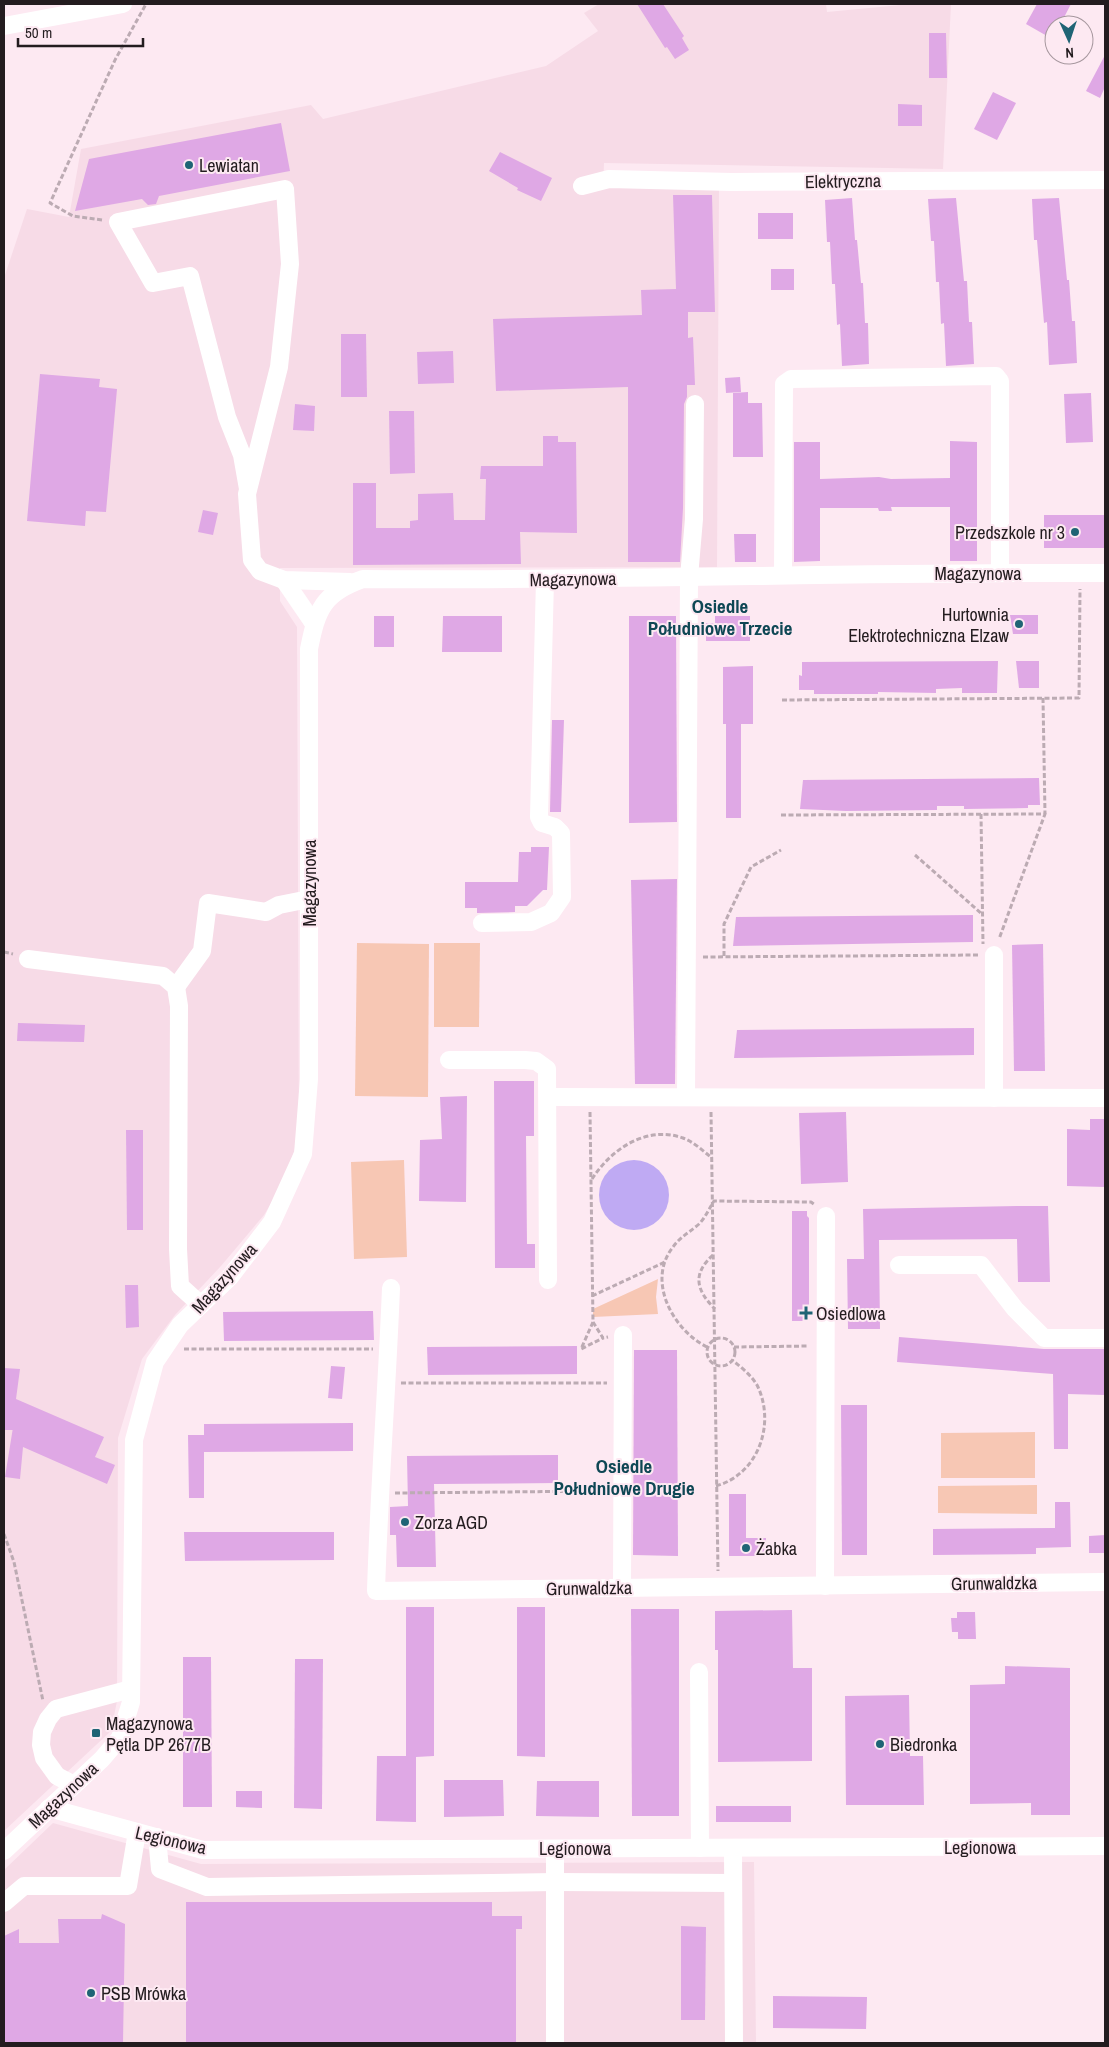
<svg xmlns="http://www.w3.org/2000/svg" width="1109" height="2047" font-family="'Archivo Narrow',sans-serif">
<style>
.built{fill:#f7dbe7}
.green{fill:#f7c7b4}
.water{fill:#bfaaf3}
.building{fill:#dfa8e5}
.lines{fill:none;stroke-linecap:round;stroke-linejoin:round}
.path{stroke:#bcabb3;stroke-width:3;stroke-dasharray:5 2.5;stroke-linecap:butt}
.minor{stroke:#fff;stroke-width:18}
.poi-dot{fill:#1f6475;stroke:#fde9f2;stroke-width:2}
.labels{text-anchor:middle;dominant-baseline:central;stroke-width:4;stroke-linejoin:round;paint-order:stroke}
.poi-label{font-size:18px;fill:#231c1f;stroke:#fde9f2;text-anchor:start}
.street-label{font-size:18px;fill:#231c1f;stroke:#fde9f2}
.neighbourhood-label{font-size:19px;font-weight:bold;fill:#0e4754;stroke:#fde9f2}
</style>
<rect width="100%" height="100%" fill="#fde9f2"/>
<!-- built -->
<g class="built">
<path d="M599,4H826L827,12L911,4H951L943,169L604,163L603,188H719L717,567L280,568V601L297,627L299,1136L284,1182L264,1215L221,1266L175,1315L142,1359L118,1438L117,1701L111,1731L4,1831V278L27,209L69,217L81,149L311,105L323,119L546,66L598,31L584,13Z"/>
<path d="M53,1823L201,1864L754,1862L756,2043H4V1870Z"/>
</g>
<!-- green -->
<g class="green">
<path d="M357,943L429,944L428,1097L355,1096Z"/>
<path d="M434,943H480L479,1027H434Z"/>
<path d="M404,1160L407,1257L354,1259L351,1162Z"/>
<path d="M658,1279L656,1297L658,1314L593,1317V1309Z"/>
<path d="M1035,1432V1478H941V1433Z"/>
<path d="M1037,1485V1514L938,1513V1486Z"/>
</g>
<!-- water -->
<circle class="water" cx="634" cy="1195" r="35"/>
<!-- building -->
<g class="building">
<path d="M637,4H663L684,36L682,38L689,50L675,59L667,47L665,48Z"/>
<path d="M1037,4H1071L1060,25H1054V40L1026,24Z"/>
<path d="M929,33H946L947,78H929Z"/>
<path d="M1105,55V87L1100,98L1086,91Z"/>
<path d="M993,92L1016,103L997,140L974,129Z"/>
<path d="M898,104L922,105V126H898Z"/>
<path d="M281,123L290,171L159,196L156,204L148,205L142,199L75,211L89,159Z"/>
<path d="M500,152L552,178L541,201L517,190L518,188L489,171Z"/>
<path d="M673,195H712L715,312H688V338L693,337L695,385H687V397L684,404L683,508L680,562H628V387L496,391L493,319L642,315L641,290L676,289Z"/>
<path d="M852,198L855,240H857L861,283H863L865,323H868L869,364L842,366L840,324L837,325L835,284H832L830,242H827L825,200Z"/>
<path d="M956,198L964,281H967L969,322H972L974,364L946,366L944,323L941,324L939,282H936L934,241H931L928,199Z"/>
<path d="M1059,198L1067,280H1069L1072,321H1075L1077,363L1049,365L1047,322L1044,323L1037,240H1034L1032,199Z"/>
<rect x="758" y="213" width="35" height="26"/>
<rect x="771" y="269" width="23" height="21"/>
<path d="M341,334H366L367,397H341Z"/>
<path d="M453,351L454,383L418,384L417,352Z"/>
<path d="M40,374L100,379L99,387L117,389L106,512L86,511L85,526L27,521Z"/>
<path d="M740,377L741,392L726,393L725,378Z"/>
<path d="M748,392V403H762L763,457H733V393Z"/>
<path d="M1091,393L1093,442L1066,443L1064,394Z"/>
<path d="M295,404L315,406L314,431L293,430Z"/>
<path d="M389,411H414L415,473L390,474Z"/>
<path d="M543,436H558V442H576L577,533L520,532L521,564L353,565V483H376V528H410V521L418,520V494L453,493L454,520H485L486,479H480L481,466H543Z"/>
<path d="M950,441L977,442V561H950V507H891L892,511H879L878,508H820V561L794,562V442H820V479L879,477L891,479L950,478Z"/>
<path d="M203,510L218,513L213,535L198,532Z"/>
<rect x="1044" y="515" width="61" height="33"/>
<path d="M734,534H756V562H735Z"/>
<path d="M1010,615H1038V634H1013Z"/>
<rect x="374" y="616" width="20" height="31"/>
<path d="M443,616H502V652H442Z"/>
<path d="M629,616H676L677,822L629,823Z"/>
<path d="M715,616H750V641H706V623H715Z"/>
<path d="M998,661L997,693H962V688L936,689V693L878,692V694H814V690H799V675L802,676V662Z"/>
<path d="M1016,661H1039V688H1019Z"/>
<path d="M753,666V724H741V818H726V724H723V667Z"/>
<path d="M552,720H564L561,812H550Z"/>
<path d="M1039,778L1040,805H1028V808L964,809V806H937V810L846,811L800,809L803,780Z"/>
<path d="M531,847H549L547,890H543L527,906H515V912L477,913V908H465V882H518L519,852H531Z"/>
<path d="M677,879L675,1084H635L631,880Z"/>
<path d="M973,915V942L733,946L736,917Z"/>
<path d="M1043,944L1045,1071H1014L1012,945Z"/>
<path d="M18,1023L85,1025L84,1042L17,1041Z"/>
<path d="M974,1028V1055L734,1058L737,1030Z"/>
<path d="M494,1081H534V1136H526L527,1244H535V1268H495Z"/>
<path d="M467,1096L466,1202L419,1201L420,1140L442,1139L440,1097Z"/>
<path d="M846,1112L848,1182L801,1184L799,1113Z"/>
<path d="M1090,1119H1105V1187L1067,1186V1129L1090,1130Z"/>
<path d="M126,1130H143V1230H127Z"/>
<path d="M1017,1206H1048L1050,1282H1018L1017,1239L879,1240L880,1329H848L847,1259H864L863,1209Z"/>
<path d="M792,1211H807V1216L809,1218V1315L807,1321H792Z"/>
<path d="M125,1285H138L139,1327L126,1328Z"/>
<path d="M373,1311L374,1340L224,1341L223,1312Z"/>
<path d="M899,1337L1044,1349H1105V1395L1068,1394V1449H1054L1053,1374L897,1362Z"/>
<path d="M577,1346V1374L428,1375L427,1347Z"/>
<path d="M634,1350H677L678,1556L633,1555Z"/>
<path d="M331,1366L345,1367L342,1399L328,1398Z"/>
<path d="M4,1368L20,1369L16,1399L104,1437L95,1457L115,1465L107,1484L23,1447L20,1479L5,1477L15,1415L13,1430H4Z"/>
<path d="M841,1405H867V1555H842Z"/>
<path d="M353,1423V1451L204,1452V1498H189L188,1435H204V1424Z"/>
<path d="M558,1455V1483L434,1484L436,1567H397L396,1535H390V1507L408,1506L407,1456Z"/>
<path d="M729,1494H746V1538H766V1556H729Z"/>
<path d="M1055,1502H1070L1071,1547L1036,1548V1554L933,1555V1529L1055,1528Z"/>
<path d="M184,1532H334V1560L185,1561Z"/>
<path d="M1105,1535V1553H1089V1536Z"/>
<path d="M406,1607H434V1756L416,1757V1822L376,1821L377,1756H406Z"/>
<path d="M517,1607H545V1757L517,1756Z"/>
<path d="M631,1609H679V1816H632Z"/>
<path d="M792,1610L793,1668H812V1761L718,1762V1650H715V1611Z"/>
<path d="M957,1612H975L976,1639H958V1632H952L951,1618H957Z"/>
<path d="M183,1657H211L212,1807H183Z"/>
<path d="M295,1659H323L322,1809L294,1808Z"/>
<path d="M1005,1666L1070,1668V1815H1031V1803L970,1804V1685L1005,1684Z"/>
<path d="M909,1695L910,1756H923L924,1805H846L845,1696Z"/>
<path d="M444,1780H503L504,1816L444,1817Z"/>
<path d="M537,1781H599V1817L536,1816Z"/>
<path d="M236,1791H262V1808L236,1807Z"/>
<rect x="716" y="1806" width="75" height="16"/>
<path d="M186,1902H492V1916H522V1929H516V2043H186Z"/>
<path d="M102,1914L125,1924L123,2043H4V1936L19,1929V1943H59L58,1919H101Z"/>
<path d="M681,1926L706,1927L705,2020H681Z"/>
<path d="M773,1996L867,1997L866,2029L773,2028Z"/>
</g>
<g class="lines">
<!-- path -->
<g class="path">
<path d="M102,220L73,216L50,203L115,60L146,4"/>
<path d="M1043,698L1045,814"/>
<path d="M782,700L1079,698L1080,589"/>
<path d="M981,814L983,944"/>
<path d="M781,815L1045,814L999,939"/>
<path d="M915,855L982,914"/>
<path d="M4,952L13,954"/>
<path d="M724,956V924L751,867L781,850"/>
<path d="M703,957L979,955"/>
<path d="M590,1112L593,1322L603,1338L608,1337"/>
<path d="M711,1112L718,1571"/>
<path d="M592,1179C611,1149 647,1125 683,1138C694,1142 703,1151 712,1158"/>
<path d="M713,1255C692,1274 696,1290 715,1309"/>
<path d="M592,1296L665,1262"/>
<path d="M593,1322L581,1349L603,1338"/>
<circle cx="721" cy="1352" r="14"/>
<path d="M707,1347C673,1330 646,1281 673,1247C680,1237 690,1232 699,1224C705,1218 709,1209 714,1201L811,1202L815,1205"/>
<path d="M734,1347L809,1346"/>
<path d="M184,1349H373"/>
<path d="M401,1383H607"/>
<path d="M716,1486C759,1474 776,1423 757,1385C751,1375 741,1367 732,1360"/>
<path d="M395,1493L607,1491"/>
<path d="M4,1534L14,1562L43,1701"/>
</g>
<!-- minor -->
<g class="minor">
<path d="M4,26L123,4"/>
<path d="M582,186L609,179L732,182L1105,180"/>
<path d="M248,489L242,455L227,417L190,276L153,283L118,222L285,189L290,264L279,367L247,494L252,560L260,571L284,580L350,582"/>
<path d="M783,574L784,384L791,379L996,376L1000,381V573"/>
<path d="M284,580L314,624"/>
<path d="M482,923L531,922L551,913L562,897L561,833L555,827L542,823L539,817L545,580"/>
<path d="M994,955V1098"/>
<path d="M28,959L163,976L176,987L179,1006L178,1249L180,1286L201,1305"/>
<path d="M176,987L202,951L208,903L266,912L279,905L309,899"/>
<path d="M449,1060H525L536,1061L547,1069L548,1280"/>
<path d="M548,1097L1105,1098"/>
<path d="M686,1097L689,577L694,519L695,404"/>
<path d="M899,1265H981L1015,1309L1044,1338H1105"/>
<path d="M391,1288C387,1389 379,1490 376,1591L1105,1582"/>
<path d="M825,1586L826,1216"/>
<path d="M622,1588L623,1335"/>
<path d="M699,1672L700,1848"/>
<path d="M74,1785L57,1776L44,1758L41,1745L42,1732L48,1719L56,1709L131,1689"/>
<path d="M49,1808L203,1850L1105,1846"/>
<path d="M157,1837L160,1869L207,1887L555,1882L733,1883"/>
<path d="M733,1848L734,2043"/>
<path d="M4,1851L102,1759L120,1738L131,1702L134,1440L155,1362L180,1325L230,1277L272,1222L303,1154L309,1079V649C317,609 323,593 363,579C611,581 858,572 1105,573"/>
<path d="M4,1903L24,1886H128L137,1832"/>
<path d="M555,2043V1849"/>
</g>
</g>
<!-- markers -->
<g class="poi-dot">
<circle cx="189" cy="165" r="5"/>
<circle cx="1075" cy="532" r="5"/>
<circle cx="1019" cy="624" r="5"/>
<path d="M803.5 1305.5h5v5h5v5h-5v5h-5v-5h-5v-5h5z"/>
<circle cx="405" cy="1522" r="5"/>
<circle cx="746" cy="1548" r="5"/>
<rect x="91" y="1728" width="10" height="10" rx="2.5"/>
<circle cx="880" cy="1744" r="5"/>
<circle cx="91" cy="1993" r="5"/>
</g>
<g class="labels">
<!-- poi labels -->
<g class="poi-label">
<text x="199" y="165">Lewiatan</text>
<text x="1065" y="532" text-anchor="end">Przedszkole nr 3</text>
<text x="1009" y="614" text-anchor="end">Hurtownia<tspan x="1009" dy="21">Elektrotechniczna Elzaw</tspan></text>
<text x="816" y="1313">Osiedlowa</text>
<text x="415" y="1522">Zorza AGD</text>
<text x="756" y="1548">Żabka</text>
<text x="106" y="1723">Magazynowa<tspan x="106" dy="21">Pętla DP 2677B</tspan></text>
<text x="890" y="1744">Biedronka</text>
<text x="101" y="1993">PSB Mrówka</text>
</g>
<!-- street labels -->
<g class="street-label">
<text transform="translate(843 181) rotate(-1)">Elektryczna</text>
<text x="978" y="573">Magazynowa</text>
<text transform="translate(573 579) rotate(-1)">Magazynowa</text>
<text transform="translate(309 883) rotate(-90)">Magazynowa</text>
<text transform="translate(224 1278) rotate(-48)">Magazynowa</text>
<text transform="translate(994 1583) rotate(-1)">Grunwaldzka</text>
<text transform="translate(589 1588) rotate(-1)">Grunwaldzka</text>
<text transform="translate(63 1795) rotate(-43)">Magazynowa</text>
<text transform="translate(171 1840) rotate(13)">Legionowa</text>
<text x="980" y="1847">Legionowa</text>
<text x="575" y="1848">Legionowa</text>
</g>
<!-- neighbourhood labels -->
<g class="neighbourhood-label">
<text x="720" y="606">Osiedle<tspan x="720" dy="22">Południowe Trzecie</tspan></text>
<text x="624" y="1466">Osiedle<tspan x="624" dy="22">Południowe Drugie</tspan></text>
</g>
</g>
<!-- border -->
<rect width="1109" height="2047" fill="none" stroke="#231c1f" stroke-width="10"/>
<!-- north arrow -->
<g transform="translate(1069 40) rotate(177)"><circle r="24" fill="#fde9f2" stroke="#a6979e"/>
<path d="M0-4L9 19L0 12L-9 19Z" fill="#1f6475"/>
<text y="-8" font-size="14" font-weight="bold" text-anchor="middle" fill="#231c1f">N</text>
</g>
<!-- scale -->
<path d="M18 38v8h125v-8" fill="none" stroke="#231c1f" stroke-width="2.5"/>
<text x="25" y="38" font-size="15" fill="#231c1f" stroke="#fde9f2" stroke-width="4" paint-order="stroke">50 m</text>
</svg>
